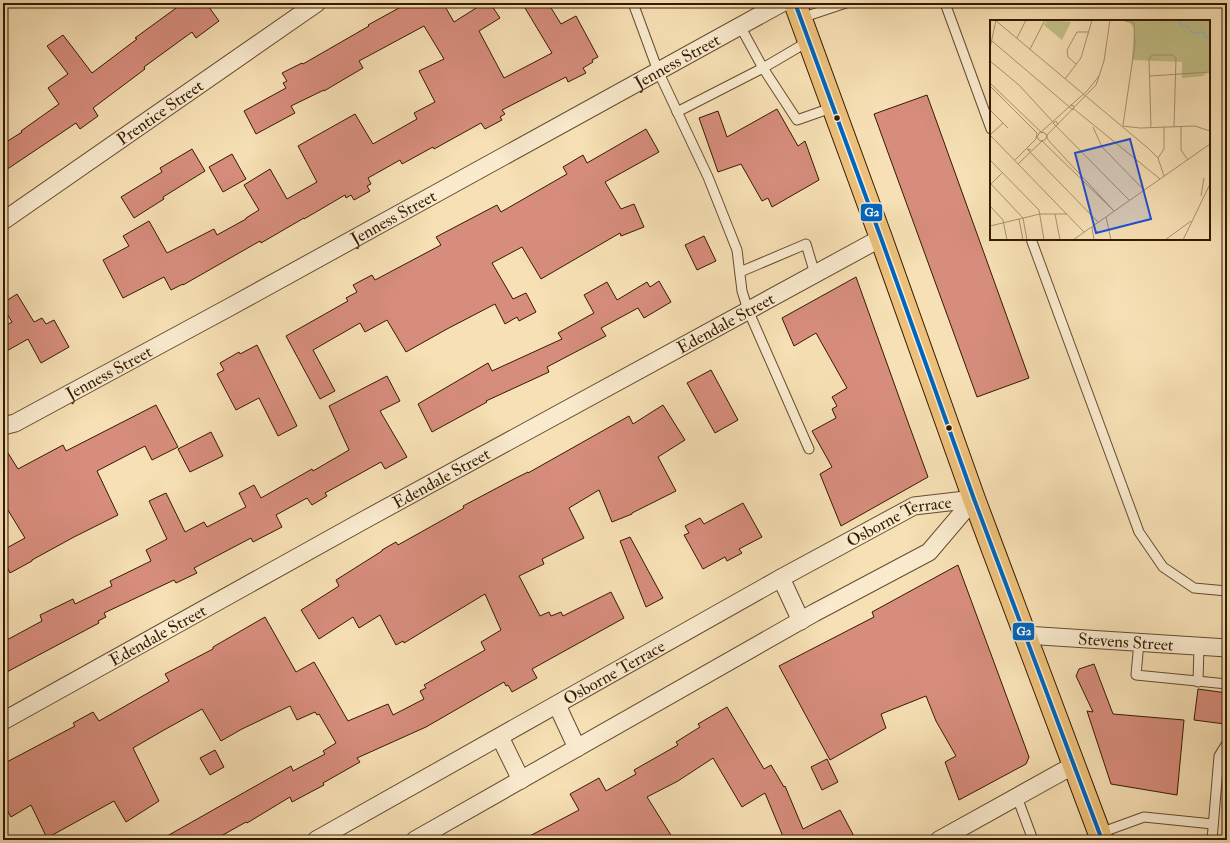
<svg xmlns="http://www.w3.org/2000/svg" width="1230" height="843" font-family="'IM FELL Double Pica',serif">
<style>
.building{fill:#d78d7d;stroke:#351a01}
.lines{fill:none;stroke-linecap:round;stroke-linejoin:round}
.lane-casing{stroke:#664c2e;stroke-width:11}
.street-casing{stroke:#664c2e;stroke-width:19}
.primary-casing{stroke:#351a01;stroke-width:24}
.lane{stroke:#faebcf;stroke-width:9}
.street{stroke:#faebcf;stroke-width:17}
.primary{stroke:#ecc07a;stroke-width:22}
.bus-1-casing{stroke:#faebcf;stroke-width:7}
.bus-1{stroke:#0065bd;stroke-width:4}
.bus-dot{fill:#351a01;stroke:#faebcf;stroke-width:1.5}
.labels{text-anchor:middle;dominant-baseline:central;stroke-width:3;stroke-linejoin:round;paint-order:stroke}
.street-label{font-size:17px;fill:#351a01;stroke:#faebcf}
.inset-river{fill:none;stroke:#a1bbb7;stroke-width:2}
.inset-road{fill:none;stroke:#a9916d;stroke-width:1}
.view{fill:#1d4ed8;fill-opacity:0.15;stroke:#1d4ed8;stroke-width:2}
.inset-edge{fill:none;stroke:#351a01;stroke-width:2}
.line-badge{stroke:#faebcf;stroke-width:1.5}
.badge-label{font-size:11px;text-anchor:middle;font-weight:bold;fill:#fff}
</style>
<rect width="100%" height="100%" fill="#f7e0b5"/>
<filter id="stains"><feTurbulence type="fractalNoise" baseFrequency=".005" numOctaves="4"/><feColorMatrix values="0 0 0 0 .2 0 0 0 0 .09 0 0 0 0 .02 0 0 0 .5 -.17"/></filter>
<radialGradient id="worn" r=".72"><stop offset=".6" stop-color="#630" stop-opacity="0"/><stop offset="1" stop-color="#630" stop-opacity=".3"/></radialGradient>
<!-- building -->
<g class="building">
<path d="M183,3H206L219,21L196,38L192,32L144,67L145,69L93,108L98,116L80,129L76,123L3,172V144L22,132L21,131L59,104L48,88L68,74L47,46L63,35L92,73L137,39L135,38Z"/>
<path d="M408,3H443L454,22L484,3H490L500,18L479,31L504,78L552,53L522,3H548L561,24L576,16L598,57L592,60L593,62L583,68L586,73L568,82L566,77L502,110L505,114L500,117L502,120L485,129L481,123L434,149L433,147L402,164L400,160L368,178L371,184L367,186L370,191L354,200L351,195L346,198L345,195L304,219V218L261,243L260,241L183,285V284L171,290L164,277L123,298L103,260L129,246L123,236L149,221L167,253L214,229L217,235L246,219V218L259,210L244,185L270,169L287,199L317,182L298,146L355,114L373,144L417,119L414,113L435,102L419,71L444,59L424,26L359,61L363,68L324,91V90L291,106L295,113L256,134L244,111L286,88L283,83L287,81L282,73L302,63L303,64L369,26L368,25Z"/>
<path d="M927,95L1029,378L977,397L874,114Z"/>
<path d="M777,109L798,146L805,141L819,180L772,207L768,198L762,201L741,164L718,172L699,118L718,111L727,137Z"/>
<path d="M646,129L659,152L605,182L621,209L634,204L644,227L621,236L620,233L541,279L522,247L492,263L513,299L526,293L536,312L519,321L517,317L505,324L495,304L447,329L406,352L387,320L365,332L360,323L313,350L335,391L320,399L286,336L348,301L346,298L357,292L353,285L372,275L375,280L441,245L436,237L497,205L501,212L567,174L563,167L583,155L587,163Z"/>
<path d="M192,149L205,171L163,197L164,199L134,218L121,197L162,172L160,168Z"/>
<path d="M232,154L246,179L223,192L209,167Z"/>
<path d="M704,236L716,261L697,270L685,245Z"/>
<path d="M856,277L909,425L928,477L841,526L820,474L832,467L812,431L836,418L832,409L837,406L832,397L847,388L816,333L794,346L782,318Z"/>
<path d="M659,281L671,302L644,318L638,308L601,328L606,336L547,367L549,372L486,401L487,402L432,432L418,404L488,363L492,371L562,339L558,333L594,313L584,295L607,282L617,300L647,282L650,287Z"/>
<path d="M17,294L34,322L42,318L46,324L54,320L69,347L41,363L28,339L3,353V327L12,322L3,307V303Z"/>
<path d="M257,345L297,426L278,436L259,398L236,410L217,374L224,370L220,363L239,352L240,354Z"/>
<path d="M711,370L738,420L715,433L687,383Z"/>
<path d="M387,376L400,401L380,411L407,457L385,469L381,462L325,493L327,496L312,505L307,498L276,515L282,527L253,542L251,538L194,568L197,573L176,583L174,580L104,613L106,617L98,621L99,623L3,674V642L42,621L40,615L73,599L75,604L112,586L110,581L151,561L146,550L167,539L149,501L166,493L185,532L204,522L207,527L238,511L246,507L239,493L254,485L261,498L312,469L313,471L349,450L329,406Z"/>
<path d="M156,405L178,447L152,460L145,446L97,471L118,515L74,537L32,560V561L10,573L3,559V550L25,538L3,502V445L18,469L63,445L66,451Z"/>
<path d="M663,405L685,440L658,457L676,491L632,513V514L612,522L599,490L569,508L584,538L542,559L544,564L519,576L540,616L549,612L551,616L561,612L563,616L611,592L624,618L532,669L537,678L512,692L508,685L506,686L504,682L426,727L357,758L360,762L323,783L324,785L292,802L290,797L247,823L246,822L214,840H160L291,766L293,771L325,754L323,751L336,743L319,714L317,715L315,712L297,720L290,706L242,729L221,741L202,709L164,730L133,748L159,801L126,822L114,801L47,838L31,805L11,817L3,803V764L75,726L73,723L93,712L99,721L169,681L165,674L213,649V647L265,617L296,672L314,662L348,721L388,704L393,715L424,699L420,691L426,688L424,685L485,650L481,642L501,630L485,594L404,643L403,641L396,645L380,615L359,628L353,617L319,639L301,610L339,586L336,580L382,551V550L396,542L398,545L464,508L463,506L514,479L528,472V473L629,416L633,424Z"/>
<path d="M211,432L223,456L190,472L178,449Z"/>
<path d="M743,503L762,537L739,549L742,553L727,561L725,557L703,569L684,535L689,533L685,526L700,518L704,524Z"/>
<path d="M630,537L663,598L646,607L620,541Z"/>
<path d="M958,565L1029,757L1026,764L959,800L945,762L956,756L936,721L926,696L881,714L886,728L830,760L779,666L874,617L872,612Z"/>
<path d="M1094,664L1113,714L1184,720L1177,795L1111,784L1087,711L1093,712L1076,676L1079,669Z"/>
<path d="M1198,689L1227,693V707L1225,724L1194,720Z"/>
<path d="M727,707L764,769L771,765L784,787L785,786L803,829L840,810L856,840H781L784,839L765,793L742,807L713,758L678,781L647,797L674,840H522L579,810L570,794L599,778L606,791L636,774L634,770L678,745L676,742L700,727L698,724Z"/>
<path d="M215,750L224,767L210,775L200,758Z"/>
<path d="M827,759L838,782L822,790L811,767Z"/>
</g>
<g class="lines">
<!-- lane casing -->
<g class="lane-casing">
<g id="lane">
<path d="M633,3L658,71L708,177L737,250L742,291L748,310L809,449"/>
<path d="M945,3L991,129"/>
<path d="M801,18L846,3"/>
<path d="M809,41L763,68L797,120L834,107"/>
<path d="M677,112L763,68L740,26"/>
<path d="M1031,239L1139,532L1163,567L1194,588L1227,591"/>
<path d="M740,272L806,244L815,274"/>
<path d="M1139,642L1136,675L1227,684"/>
<path d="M1198,682L1199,646"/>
<path d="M1017,797L1033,840"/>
<path d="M1100,833L1144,817L1213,824"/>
<path d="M1212,840L1219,756L1227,743"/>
</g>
</g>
<!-- street casing -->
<g class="street-casing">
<g id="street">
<path id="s1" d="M3,221L317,3"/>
<path id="s2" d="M3,426L15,423L228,308L782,3"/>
<path d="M781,578L801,621"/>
<path id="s3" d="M1025,635L1227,648"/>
<path d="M557,705L577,748"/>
<path id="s4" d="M3,721L366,519L881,238"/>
<path d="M500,737L521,780"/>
<path id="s5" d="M316,840L781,578L914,506L974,499"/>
<path d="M415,840L814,613L929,552L974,499"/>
<path d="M939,840L1074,765"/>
</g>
</g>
<!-- primary casing -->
<g class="primary-casing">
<path id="primary" d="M795,3L881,238L974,499L1102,840"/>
</g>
<!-- lane -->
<use href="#lane" class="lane"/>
<!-- street -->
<use href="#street" class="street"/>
<!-- primary -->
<use href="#primary" class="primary"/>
<!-- bus-1 casing -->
<g class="bus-1-casing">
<path id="bus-1" d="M795,3L881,238L974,499L1102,840"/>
</g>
<!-- bus-1 -->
<use href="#bus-1" class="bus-1"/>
</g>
<!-- markers -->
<g class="bus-dot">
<circle cx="837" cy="118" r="3.5"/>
<circle cx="949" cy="428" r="3.5"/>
</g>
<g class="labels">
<!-- street labels -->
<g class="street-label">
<text stroke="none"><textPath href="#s2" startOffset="767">Jenness Street</textPath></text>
<text stroke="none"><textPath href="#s1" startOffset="191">Prentice Street</textPath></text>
<text stroke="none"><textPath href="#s2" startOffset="443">Jenness Street</textPath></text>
<text stroke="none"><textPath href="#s4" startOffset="825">Edendale Street</textPath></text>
<text stroke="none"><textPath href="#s2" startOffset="119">Jenness Street</textPath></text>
<text stroke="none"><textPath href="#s4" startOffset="501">Edendale Street</textPath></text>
<text stroke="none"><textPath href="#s5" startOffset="666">Osborne Terrace</textPath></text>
<text stroke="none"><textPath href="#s4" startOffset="177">Edendale Street</textPath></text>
<text stroke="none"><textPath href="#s3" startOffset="101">Stevens Street</textPath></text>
<text stroke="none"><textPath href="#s5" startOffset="342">Osborne Terrace</textPath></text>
</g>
</g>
<!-- overview -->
<g transform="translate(990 20)">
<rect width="220" height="220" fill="#f7e0b5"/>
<path d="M57,0L81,2L72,20L54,5ZM138,0H220V50L213,56L192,58V42L142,40L144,8Z" fill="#c3c189"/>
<path class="inset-river" d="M189,0L190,6H198L202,13L213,12L216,18L220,16"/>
<path class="inset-road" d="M5,0L159,129L168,138L174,156M120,0L114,41L106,65L57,115V116L55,120L50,121L47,117L50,112L55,113L56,115L57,116V118L59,121L124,191M131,0L144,3L145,24L133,105M27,18L36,0M2,21L83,90L84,86L80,85M0,28L6,0M40,29L55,0M0,41L29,65L63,102M86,44L78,37L77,30L87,12H99M160,56L220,52M75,59L91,38L102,0M0,63L51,112L98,70L109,56M0,66L47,113L46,119L25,140M84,89L170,159M0,90L18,108M68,105L66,101L63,103L139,180M132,106L150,108L205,106L220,111M103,107L112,127L154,170M191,107V130L198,140M161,108L159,39L162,35H183L186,38L184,107M0,115L94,212M0,115L13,103M41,130L37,129L108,202M168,138L174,129V107M0,140L49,190L54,220M28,144L52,121L123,190M0,163L33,198L37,220M1,164L12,153M211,176L214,158M0,186L13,200L17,220M65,194L70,220M116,197L121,220M29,199L33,220M0,206L50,194H77M102,207L104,220M83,220L220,124M175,220L201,201M193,220L220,164"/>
<path class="view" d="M140,119L161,199L106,213L85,133Z"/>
<rect width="220" height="220" class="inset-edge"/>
</g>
<g class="line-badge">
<rect x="860" y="203" width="23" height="19" rx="4" fill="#0065bd"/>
<rect x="1012" y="622" width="23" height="19" rx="4" fill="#0065bd"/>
</g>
<g class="badge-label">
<text x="872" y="216">G2</text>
<text x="1024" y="635">G2</text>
</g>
<!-- margin -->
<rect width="1230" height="843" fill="none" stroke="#f7e0b5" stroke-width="16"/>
<rect x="4" y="4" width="1222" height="835" fill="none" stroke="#351a01" stroke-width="2"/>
<rect x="8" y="8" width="1214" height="827" fill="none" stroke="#351a01"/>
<rect width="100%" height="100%" filter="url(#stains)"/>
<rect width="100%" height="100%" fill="url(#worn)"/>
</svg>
